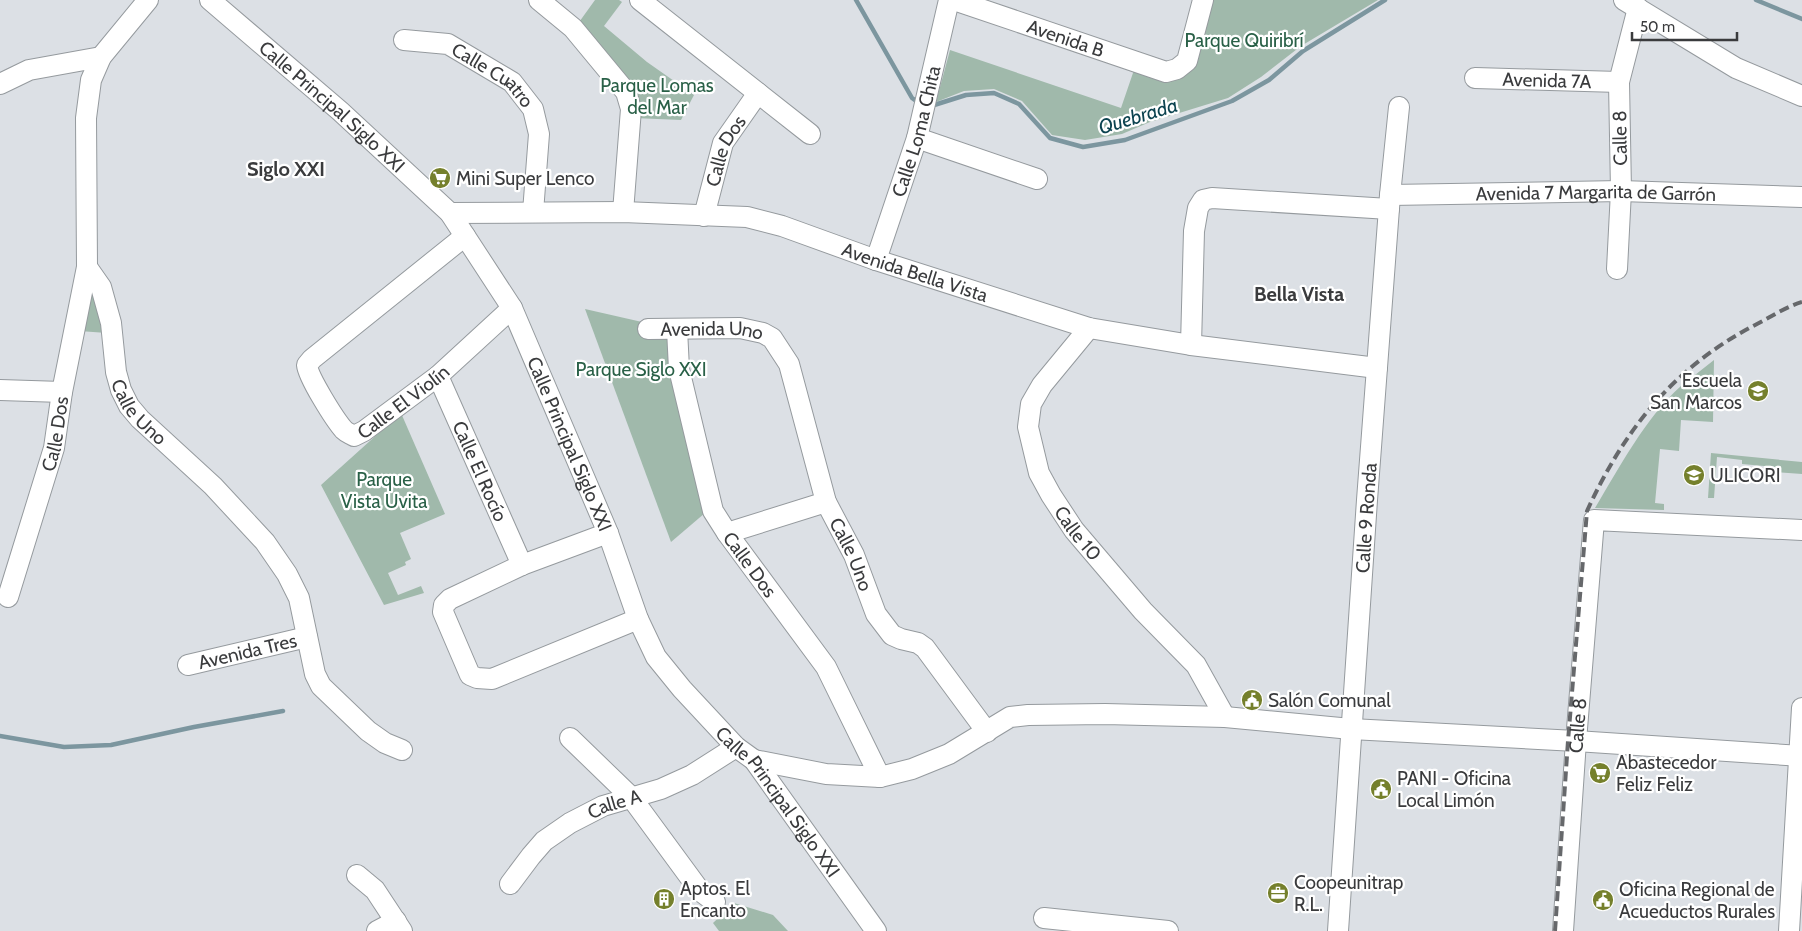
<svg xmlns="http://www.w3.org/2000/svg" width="1802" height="931" font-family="Cabin,sans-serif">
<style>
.green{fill:#a0b9ab}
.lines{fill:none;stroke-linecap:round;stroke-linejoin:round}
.stream{stroke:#7c969f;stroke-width:4.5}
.minor-casing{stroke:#959a9e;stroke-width:22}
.minor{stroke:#fff;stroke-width:20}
.rail{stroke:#66686b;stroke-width:4;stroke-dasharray:10 5;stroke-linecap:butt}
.labels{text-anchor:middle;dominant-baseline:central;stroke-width:4.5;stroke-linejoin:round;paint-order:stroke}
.street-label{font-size:19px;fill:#3a3b3d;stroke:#fff}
.park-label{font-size:19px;fill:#296047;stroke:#fff}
.poi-label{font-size:19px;fill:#3a3b3d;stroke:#fff;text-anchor:start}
.water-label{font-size:20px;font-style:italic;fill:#0c4350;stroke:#fff}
.neighbourhood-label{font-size:20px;font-weight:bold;fill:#3a3b3d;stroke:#fff}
</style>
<rect width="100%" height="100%" fill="#dce0e5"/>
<!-- green -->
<g class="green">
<path d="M595,0H619L622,2L604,26L647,62L694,95L681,120L634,118L577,25Z"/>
<path d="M1212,0H1378L1301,46L1261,77L1228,98L1150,122L1122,134L1085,140L1052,135L1022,101L994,89L964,91L936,102L950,50L1121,108L1134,70L1171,78Z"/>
<path d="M88,280L107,333L79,331Z"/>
<path d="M585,309L642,322L672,338L705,513L671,542Z"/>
<path d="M1714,360L1713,422L1681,420L1679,451L1660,449L1655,503L1664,504V510L1595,508C1619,468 1646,417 1681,386C1692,377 1703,369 1714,360Z"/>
<path d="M401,413L445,514L400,533L411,559L405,562L406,565L388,573L398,595L421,586L424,593L384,605L321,485Z"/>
<path d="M1711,453L1802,462V474L1775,472V467L1742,464V460L1717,457L1714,498H1708Z"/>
<path d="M734,903L773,915L788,931H719L713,923Z"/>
</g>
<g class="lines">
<!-- stream -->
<g class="stream">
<path d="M856,0L912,98L919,103"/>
<path d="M1756,0L1802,19"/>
<path d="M931,106L966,95L994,93L1019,104L1050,138L1083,147L1125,140L1232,101L1269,80L1303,51L1385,0"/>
<path d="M0,736L64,747L111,745L194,727L283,711"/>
</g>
<!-- minor casing -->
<g class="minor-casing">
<g id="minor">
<path id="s1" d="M210,0L340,111L450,213L512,308L608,533L638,619L656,657L682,689L736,747L754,760L876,931"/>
<path d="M539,0L573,28L626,92L631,109L623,212"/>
<path d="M640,0L810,134"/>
<path id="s2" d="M954,0L1166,72L1177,69L1187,61L1203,0"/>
<path d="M1624,0L1736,68L1802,96"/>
<path id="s3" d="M404,40L448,44L512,82L533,109L539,134L533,212"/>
<path id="s4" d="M1475,78L1619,82"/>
<path d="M0,84L29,70L101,57"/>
<path d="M917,138L1037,179"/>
<path id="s5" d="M1390,195L1621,191L1802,197"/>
<path id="s6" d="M450,213L623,212L747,217L782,226L876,260L1089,328L1191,345L1377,368"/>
<path id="s7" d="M704,216L723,143L758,93"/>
<path id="s8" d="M465,236L312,359L307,365C308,377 335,420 344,430C347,433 351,434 354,436L364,431L438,376L512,308"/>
<path id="s9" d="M876,260L917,138L949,0"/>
<path id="s10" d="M87,267L101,287L111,323L116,372L121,390L129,406L140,419L213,486L265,542L287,574L299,598L315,674L321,686L368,731L385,743L402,750"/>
<path d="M1617,269L1621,191L1619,82L1638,8"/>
<path id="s11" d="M1089,328L1042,385L1031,404L1028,427L1039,473L1051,495L1074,530L1143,611L1196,665L1225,717"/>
<path id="s12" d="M648,329L740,328L763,333L772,338L789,364L826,502L854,555L876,614L892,635L901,639L918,643L925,648L987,732"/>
<path id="s13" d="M677,329L679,369L713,511L727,533L826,667L880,777"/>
<path d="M1191,345L1194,231L1198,208L1203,200L1212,198L1389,209"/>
<path id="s14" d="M438,376L522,565"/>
<path d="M0,390L62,392"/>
<path d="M608,533L522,565L450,599L444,605L443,612L470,675L477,678L492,679L638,619"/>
<path d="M727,533L826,502"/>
<path id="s15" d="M8,597L54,448L62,392L87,267L86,118L91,80L101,57L148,0"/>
<path id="s16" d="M188,665L307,637"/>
<path d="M570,738L631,797L700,891L715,902"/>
<path d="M754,760L826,774L880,777L912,769L949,754L1010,717L1028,715L1105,714L1225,717L1351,729L1576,741L1802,756"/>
<path d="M357,875L375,890L402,931"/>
<path id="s17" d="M510,884L531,856L544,841L570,823L603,806L661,789L692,775L736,747"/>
<path d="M1044,918L1168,931"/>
<path d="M377,931L396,921"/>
<path id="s18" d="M1338,931L1367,500L1390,195L1399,107"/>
<path id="s19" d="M1563,931L1576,741L1594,520L1802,530"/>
<path d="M1789,931L1802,708"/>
</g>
</g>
<!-- minor -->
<use href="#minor" class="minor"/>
<!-- rail -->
<path class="rail" d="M1555,931L1568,741L1587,511C1625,428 1675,366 1757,324C1772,316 1786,307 1802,302"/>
</g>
<!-- icons -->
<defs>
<g id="supermarket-disc" transform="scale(1.125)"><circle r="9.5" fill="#75802c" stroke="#fff"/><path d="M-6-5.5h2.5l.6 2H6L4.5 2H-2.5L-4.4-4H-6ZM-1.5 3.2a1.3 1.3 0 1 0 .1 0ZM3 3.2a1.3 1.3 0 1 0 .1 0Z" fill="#fff"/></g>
<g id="school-disc" transform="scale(1.125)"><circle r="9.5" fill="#75802c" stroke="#fff"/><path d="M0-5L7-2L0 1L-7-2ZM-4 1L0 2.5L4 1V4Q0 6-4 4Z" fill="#fff"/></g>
<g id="university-disc" transform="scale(1.125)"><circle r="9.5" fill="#75802c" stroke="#fff"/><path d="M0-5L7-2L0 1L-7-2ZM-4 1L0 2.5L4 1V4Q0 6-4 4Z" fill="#fff"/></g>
<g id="civic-disc" transform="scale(1.125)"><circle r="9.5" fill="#75802c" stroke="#fff"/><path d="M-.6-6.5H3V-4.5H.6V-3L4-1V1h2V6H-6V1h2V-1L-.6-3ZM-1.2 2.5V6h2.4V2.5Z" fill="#fff"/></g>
<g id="office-disc" transform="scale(1.125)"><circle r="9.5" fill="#75802c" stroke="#fff"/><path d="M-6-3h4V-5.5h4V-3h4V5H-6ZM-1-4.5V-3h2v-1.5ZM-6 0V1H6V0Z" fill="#fff"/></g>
<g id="building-disc" transform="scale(1.125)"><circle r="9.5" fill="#75802c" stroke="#fff"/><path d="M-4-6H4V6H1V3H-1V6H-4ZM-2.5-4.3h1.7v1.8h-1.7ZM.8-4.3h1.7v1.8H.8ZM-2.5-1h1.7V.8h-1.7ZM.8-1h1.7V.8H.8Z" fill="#fff"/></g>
</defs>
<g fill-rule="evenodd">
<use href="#supermarket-disc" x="440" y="178"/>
<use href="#school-disc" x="1758" y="391"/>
<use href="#university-disc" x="1694" y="475"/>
<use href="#civic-disc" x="1252" y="700"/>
<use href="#supermarket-disc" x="1600" y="773"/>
<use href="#civic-disc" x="1381" y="789"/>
<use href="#office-disc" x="1278" y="893"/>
<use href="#building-disc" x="664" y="899"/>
<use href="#civic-disc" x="1603" y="900"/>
</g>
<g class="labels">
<!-- street labels -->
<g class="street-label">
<text stroke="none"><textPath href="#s2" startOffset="118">Avenida B</textPath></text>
<text stroke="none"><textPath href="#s3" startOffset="99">Calle Cuatro</textPath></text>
<text stroke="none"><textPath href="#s4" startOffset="72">Avenida 7A</textPath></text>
<text stroke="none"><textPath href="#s1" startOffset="162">Calle Principal Siglo XXI</textPath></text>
<text stroke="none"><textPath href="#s9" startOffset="135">Calle Loma Chita</textPath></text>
<text transform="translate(1620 138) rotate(-91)">Calle 8</text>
<text stroke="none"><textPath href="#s7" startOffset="69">Calle Dos</textPath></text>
<text stroke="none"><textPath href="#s5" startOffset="206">Avenida 7 Margarita de Garrón</textPath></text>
<text stroke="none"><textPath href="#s6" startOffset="474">Avenida Bella Vista</textPath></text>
<text stroke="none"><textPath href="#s12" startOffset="64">Avenida Uno</textPath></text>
<text stroke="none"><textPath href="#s8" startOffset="351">Calle El Violín</textPath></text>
<text stroke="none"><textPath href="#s10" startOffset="158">Calle Uno</textPath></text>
<text stroke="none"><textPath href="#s15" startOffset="170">Calle Dos</textPath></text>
<text stroke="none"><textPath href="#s1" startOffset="582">Calle Principal Siglo XXI</textPath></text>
<text stroke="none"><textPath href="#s14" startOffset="104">Calle El Rocío</textPath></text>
<text stroke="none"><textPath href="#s18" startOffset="414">Calle 9 Ronda</textPath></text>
<text stroke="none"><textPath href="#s11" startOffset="238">Calle 10</textPath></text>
<text stroke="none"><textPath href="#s12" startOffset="358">Calle Uno</textPath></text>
<text stroke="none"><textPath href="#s13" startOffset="251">Calle Dos</textPath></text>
<text stroke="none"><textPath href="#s16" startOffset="61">Avenida Tres</textPath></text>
<text stroke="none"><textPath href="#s19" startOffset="206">Calle 8</textPath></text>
<text stroke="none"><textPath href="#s1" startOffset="1002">Calle Principal Siglo XXI</textPath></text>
<text stroke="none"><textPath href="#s17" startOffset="135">Calle A</textPath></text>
</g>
<!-- park labels -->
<g class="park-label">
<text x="1244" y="40">Parque Quiribrí</text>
<text x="657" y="85">Parque Lomas<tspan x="657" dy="22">del Mar</tspan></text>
<text x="641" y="369">Parque Siglo XXI</text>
<text x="384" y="479">Parque<tspan x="384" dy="22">Vista Uvita</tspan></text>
</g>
<!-- poi labels -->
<g class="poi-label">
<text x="456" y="178">Mini Super Lenco</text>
<text x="1742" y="380" text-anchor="end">Escuela<tspan x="1742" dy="22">San Marcos</tspan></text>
<text x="1710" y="475">ULICORI</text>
<text x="1268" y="700">Salón Comunal</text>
<text x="1616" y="762">Abastecedor<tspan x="1616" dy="22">Feliz Feliz</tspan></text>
<text x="1397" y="778">PANI - Oficina<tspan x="1397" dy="22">Local Limón</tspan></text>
<text x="1294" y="882">Coopeunitrap<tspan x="1294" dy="22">R.L.</tspan></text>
<text x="680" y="888">Aptos. El<tspan x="680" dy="22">Encanto</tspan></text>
<text x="1619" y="889">Oficina Regional de<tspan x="1619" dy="22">Acueductos Rurales</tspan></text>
</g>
<!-- water labels -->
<g class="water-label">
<text transform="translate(1138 116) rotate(-17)">Quebrada</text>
</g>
<!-- neighbourhood labels -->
<g class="neighbourhood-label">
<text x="286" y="169">Siglo XXI</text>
<text x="1299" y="294">Bella Vista</text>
</g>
</g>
<!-- scale -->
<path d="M1632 32v8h105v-8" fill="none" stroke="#3a3b3d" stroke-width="2.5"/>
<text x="1640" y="32" font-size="15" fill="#3a3b3d" stroke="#ffffff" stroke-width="4" paint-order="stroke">50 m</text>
</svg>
